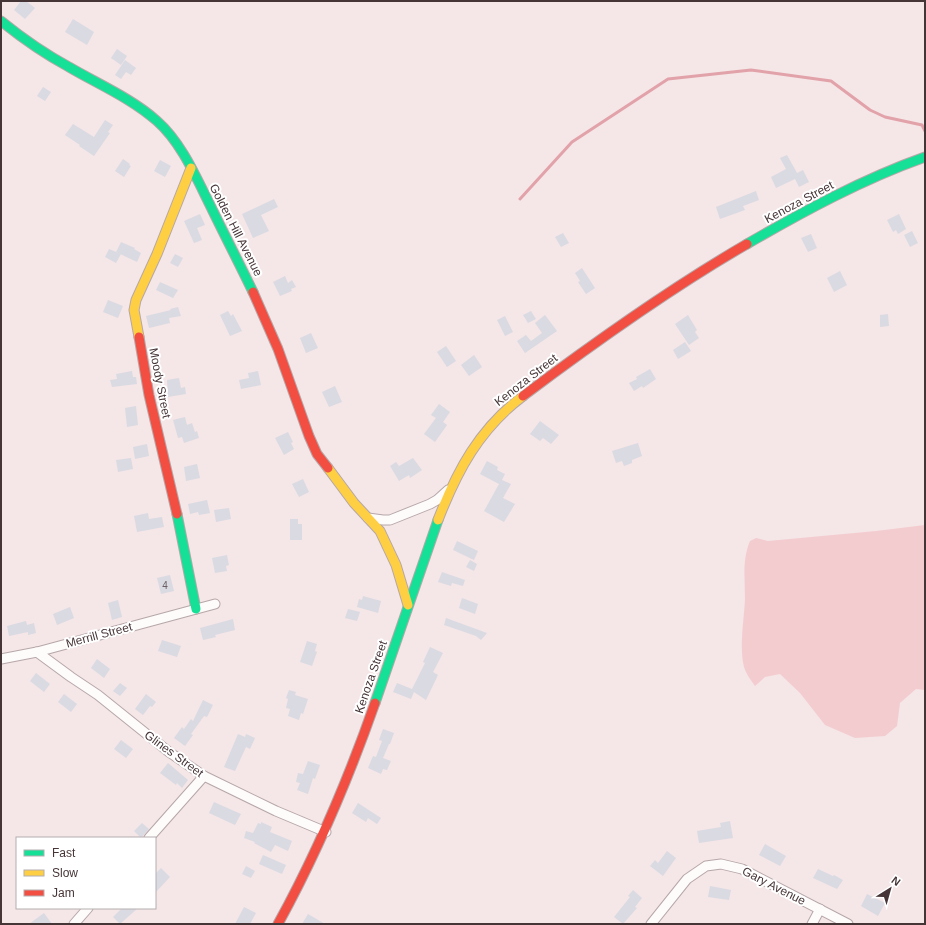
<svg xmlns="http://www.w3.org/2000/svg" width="926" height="925" font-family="Arial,sans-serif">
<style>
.green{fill:#f3ccd0}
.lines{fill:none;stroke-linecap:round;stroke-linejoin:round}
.stream{stroke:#e2a2a9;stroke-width:3}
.building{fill:#dadae2}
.street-casing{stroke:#b6a7a9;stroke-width:11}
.fast-casing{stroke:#b6a7a9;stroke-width:11}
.slow-casing{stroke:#b6a7a9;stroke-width:11}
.jam-casing{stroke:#b6a7a9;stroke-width:11}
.street{stroke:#fefbfb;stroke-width:9}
.fast{stroke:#16e098;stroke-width:9}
.slow{stroke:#ffcf43;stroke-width:9}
.jam{stroke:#f24e42;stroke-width:9}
.labels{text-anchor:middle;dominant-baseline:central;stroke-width:4;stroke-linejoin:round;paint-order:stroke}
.number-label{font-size:10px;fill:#6b5e62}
.street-label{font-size:12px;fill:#463537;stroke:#fff}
</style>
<rect width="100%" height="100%" fill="#f5e6e7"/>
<!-- green -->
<path class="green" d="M925,525V690L916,689L900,703L897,726L885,736L855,738L825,725L800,693L780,674L765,677L755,686C751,680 746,674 744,667C739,647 744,620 745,599C745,579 742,560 750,541L756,538L768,541L876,531Z"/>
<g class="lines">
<!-- stream -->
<path class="stream" d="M520,199L572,142L668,79L751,70L831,81L870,110L885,117L922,125L925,131"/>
</g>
<!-- building -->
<g class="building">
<path d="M21,1H26L35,8L25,19L14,10Z"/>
<path d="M73,19L94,32L87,45L65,32Z"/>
<path d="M117,49L127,56L121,65L111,58Z"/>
<path d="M125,60L136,68L131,75L126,72L121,79L115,75Z"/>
<path d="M43,87L51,92L45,101L37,96Z"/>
<path d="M105,120L113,125L108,132L110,133L94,156L79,146L80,145L65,135L73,124L94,137Z"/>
<path d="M787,155L797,173L803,170L809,182L799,187L795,179L776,188L771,177L786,169L780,158Z"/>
<path d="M123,159L130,164L129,165L131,166L124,177L115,171Z"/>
<path d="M160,160L171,166L165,177L154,171Z"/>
<path d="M756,191L759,200L743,206L745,210L720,219L716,207Z"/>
<path d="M274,199L278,207L261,215L269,231L253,238L242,214Z"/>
<path d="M200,214L205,225L197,228L202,240L194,243L184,221Z"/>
<path d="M899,214L906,229L898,234L896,230L893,232L887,220Z"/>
<path d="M912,231L918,243L910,247L904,235Z"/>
<path d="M563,233L569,243L561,247L555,237Z"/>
<path d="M811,234L817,248L808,252L801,238Z"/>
<path d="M121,242L135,248L134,249L141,253L137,262L116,252Z"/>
<path d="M109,249L121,254L116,263L105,257Z"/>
<path d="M175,254L183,258L178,267L170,263Z"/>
<path d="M582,268L595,288L586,294L578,282L580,281L575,273Z"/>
<path d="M840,271L847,285L834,292L827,278Z"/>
<path d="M285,276L288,283L292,280L296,287L291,289L292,291L280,296L273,282Z"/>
<path d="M160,282L178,290L173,298L156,290Z"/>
<path d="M108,300L123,306L118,318L103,312Z"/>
<path d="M178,307L181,316L169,318L170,323L149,328L146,316L171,310L170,309Z"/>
<path d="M228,311L231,316L233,314L242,331L230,336L220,315Z"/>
<path d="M531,311L536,319L528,323L523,315Z"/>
<path d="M888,314L889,326L880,327V315Z"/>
<path d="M545,315L557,331L525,353L517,341L526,335L531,341L542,333L535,323Z"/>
<path d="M688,315L697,330L695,332L699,338L689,345L675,324Z"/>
<path d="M505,316L513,332L505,336L497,320Z"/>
<path d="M311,333L318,348L306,353L300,338Z"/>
<path d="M685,342L691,351L678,359L673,350Z"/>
<path d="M446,346L456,361L447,367L437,352Z"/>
<path d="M474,355L482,367L469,376L461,365Z"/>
<path d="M650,369L656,379L643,388L642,386L634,391L629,383L637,379L636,377Z"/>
<path d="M132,371L133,377H136L137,384L112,387L110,380L117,379L116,374Z"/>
<path d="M258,371L261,385L241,389L239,380L249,378L248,373Z"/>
<path d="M179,378L181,388L185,387L186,394L168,397L167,380Z"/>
<path d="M335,386L342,402L329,407L322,392Z"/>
<path d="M439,404L450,412L443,422L447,425L435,442L424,434L436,418L431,415Z"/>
<path d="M136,406L138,425L127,427L125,408Z"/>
<path d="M185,417L187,425L192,423L195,432L197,431L199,438L184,443L182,437L178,438L173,420Z"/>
<path d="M540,421L559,435L551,444L543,438L540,441L530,434Z"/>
<path d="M288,432L293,442L291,443L294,449L284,455L275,438Z"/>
<path d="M638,443L642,456L632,460V463L624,466L622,461L616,463L612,451Z"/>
<path d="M147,444L149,456L135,459L133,447Z"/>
<path d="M131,458L133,469L118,472L116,460Z"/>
<path d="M413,458L422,470L410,478L409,475L399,481L390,466L396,462L399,466Z"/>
<path d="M487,461L498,467L497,470L505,474L502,480L511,484L503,498L515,504L504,522L484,511L499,484L480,474Z"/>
<path d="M197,464L200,478L186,481L184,467Z"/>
<path d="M303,479L309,492L299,497L292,484Z"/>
<path d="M207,500L210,513L199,515L198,512L190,514L188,504Z"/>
<path d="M229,508L231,519L216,522L214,510Z"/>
<path d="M148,513L149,519L162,517L164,527L137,532L134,516Z"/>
<path d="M290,519H298V524H302V540H290Z"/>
<path d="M457,541L478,551L474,560L453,550Z"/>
<path d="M227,555L229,565L226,566L227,571L215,573L212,558Z"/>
<path d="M470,560L477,564L474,571L466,567Z"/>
<path d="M442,572L465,580L463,586L452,583L451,586L438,582Z"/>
<path d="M170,575L174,591L161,594L157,578Z"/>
<path d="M363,596L381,601L378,613L357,607L359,599L362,600Z"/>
<path d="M462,598L478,604L475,614L459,608Z"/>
<path d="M118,600L122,617L112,620L108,603Z"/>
<path d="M70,607L74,618L57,625L53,614Z"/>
<path d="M348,609L360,612L357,621L345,618Z"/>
<path d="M446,618L487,633L481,640L476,636L444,625Z"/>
<path d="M233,619L235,630L215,635L216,637L203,640L200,628Z"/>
<path d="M26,621L27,625L34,623L36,633L28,635V632L9,636L7,626Z"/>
<path d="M162,640L181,646L177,657L158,651Z"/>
<path d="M307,641L317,644L315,651L317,652L312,666L300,662Z"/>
<path d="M430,647L443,653L433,672L438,675L426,700L414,692L411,699L393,692L397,683L412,689L425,663L423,662Z"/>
<path d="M97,659L110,669L104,678L91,668Z"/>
<path d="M36,673L50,684L44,692L30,681Z"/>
<path d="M120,683L127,688L120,696L113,691Z"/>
<path d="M289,690L296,692L295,695L308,699L303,714L301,713L299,720L288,716L290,709L286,708L288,699L286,698Z"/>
<path d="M64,694L77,704L71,712L58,702Z"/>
<path d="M146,694L156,702L152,707L150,706L143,715L135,709Z"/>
<path d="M203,700L213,705L207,717L204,716L191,734L193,735L185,746L174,738L182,727L184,729L191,719L193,721Z"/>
<path d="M383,729L394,733L390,744H389L383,758L391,761L387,770L383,769L381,774L368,768L373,756L376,757L382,741L379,740Z"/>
<path d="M238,734L245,737L246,734L255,738L250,749L246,747L235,771L224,767Z"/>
<path d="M121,740L133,749L126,758L114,749Z"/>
<path d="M308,761L320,765L315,779L313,778L308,794L297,790L300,783L296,782L298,773L303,774Z"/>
<path d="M168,763L188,780L182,788L177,783L176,785L160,773Z"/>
<path d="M214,802L241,814L235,825L209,813Z"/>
<path d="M358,803L381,818L377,824L368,818L366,822L352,813Z"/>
<path d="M730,821L733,838L699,843L697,831L721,827L720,823Z"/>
<path d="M261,822L272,827L270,832L292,841L288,851L275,845L271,852L254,843L255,842L244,838L246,831L253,833L258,823L261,824Z"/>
<path d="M142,823L149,829L141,838L134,831Z"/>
<path d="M765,844L786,856L780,866L759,855Z"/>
<path d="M667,851L676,858L663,876L650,866L655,860L658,863Z"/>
<path d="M263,855L286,865L282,874L259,864Z"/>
<path d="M246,866L255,871L251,878L242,874Z"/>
<path d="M161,868L170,877L155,893V874Z"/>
<path d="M818,869L833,876L834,875L843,880L837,889L813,878Z"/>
<path d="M710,886L731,890L729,900L708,897Z"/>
<path d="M633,890L642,898L635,907L637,908L623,924L614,917L630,897L628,896Z"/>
<path d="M867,894L885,903L878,916L861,906Z"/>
<path d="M244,907L256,913L250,924H235Z"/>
<path d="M122,908H138L120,924L113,917Z"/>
<path d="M44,913L52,924H29Z"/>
<path d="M308,914L325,924H302Z"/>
</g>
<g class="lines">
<!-- street casing -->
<g class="street-casing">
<g id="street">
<path d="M368,518L383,520H390L430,504L437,500L448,490"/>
<path d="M37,652L71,677L98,695L169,752L204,776L276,811L326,832"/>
<path d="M1,659L37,652L215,604"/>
<path d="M149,838L204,776"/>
<path d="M74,924L88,908"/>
<path d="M651,924L687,879L706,866L721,864L742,869L848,924"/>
<path d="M812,924L820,909"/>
</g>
</g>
<!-- fast casing -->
<g class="fast-casing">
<g id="fast">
<path d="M1,21C22,38 45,54 69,67C98,84 131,98 157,121C181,142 196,177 210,205C224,234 239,263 253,292"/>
<path d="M747,244C804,211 863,179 925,157"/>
<path d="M177,514L196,609"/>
<path d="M375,703L438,520"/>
</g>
</g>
<!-- slow casing -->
<g class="slow-casing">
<g id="slow">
<path d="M139,337L134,310L136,300L157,254L191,168"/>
<path d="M328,468L354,503L380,531L396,565L408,605"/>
<path d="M438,520C457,471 479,429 523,396"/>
</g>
</g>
<!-- jam casing -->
<g class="jam-casing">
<g id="jam">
<path d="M253,292L278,349L309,436L317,454L328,468"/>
<path d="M139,337L149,395L177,514"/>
<path d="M523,396C595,342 669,289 747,244"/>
<path d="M278,924C317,853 348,780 375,703"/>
</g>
</g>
<!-- street -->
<use href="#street" class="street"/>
<!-- fast -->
<use href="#fast" class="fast"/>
<!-- slow -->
<use href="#slow" class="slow"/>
<!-- jam -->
<use href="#jam" class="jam"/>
</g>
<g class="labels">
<!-- number labels -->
<g class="number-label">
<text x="165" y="585">4</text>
</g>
<!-- street labels -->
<g class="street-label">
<text transform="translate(799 202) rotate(-28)">Kenoza Street</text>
<text transform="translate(236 230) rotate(63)">Golden Hill Avenue</text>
<text transform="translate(526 380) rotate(-38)">Kenoza Street</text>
<text transform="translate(160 383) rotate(79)">Moody Street</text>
<text transform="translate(99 635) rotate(-15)">Merrill Street</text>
<text transform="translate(371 677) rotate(-71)">Kenoza Street</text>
<text transform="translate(174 754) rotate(36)">Glines Street</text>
<text transform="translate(774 886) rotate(27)">Gary Avenue</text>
</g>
</g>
<!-- border -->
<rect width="926" height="925" fill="none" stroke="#463537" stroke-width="4"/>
<!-- legend -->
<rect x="16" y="837" width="140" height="72" fill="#ffffff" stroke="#b5aeaf"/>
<rect x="24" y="850" width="20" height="6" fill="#16e098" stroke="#b5aeaf"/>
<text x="52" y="857" font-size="12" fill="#463537">Fast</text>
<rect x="24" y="870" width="20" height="6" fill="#ffcf43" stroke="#b5aeaf"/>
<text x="52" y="877" font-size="12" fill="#463537">Slow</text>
<rect x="24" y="890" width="20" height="6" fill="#f24e42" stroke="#b5aeaf"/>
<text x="52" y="897" font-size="12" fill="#463537">Jam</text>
<!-- north arrow -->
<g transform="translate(890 889) rotate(37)" stroke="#ffffff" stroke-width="3" paint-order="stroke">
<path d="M0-3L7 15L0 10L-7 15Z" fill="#463537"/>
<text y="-6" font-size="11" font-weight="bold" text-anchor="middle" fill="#463537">N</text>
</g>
</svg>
